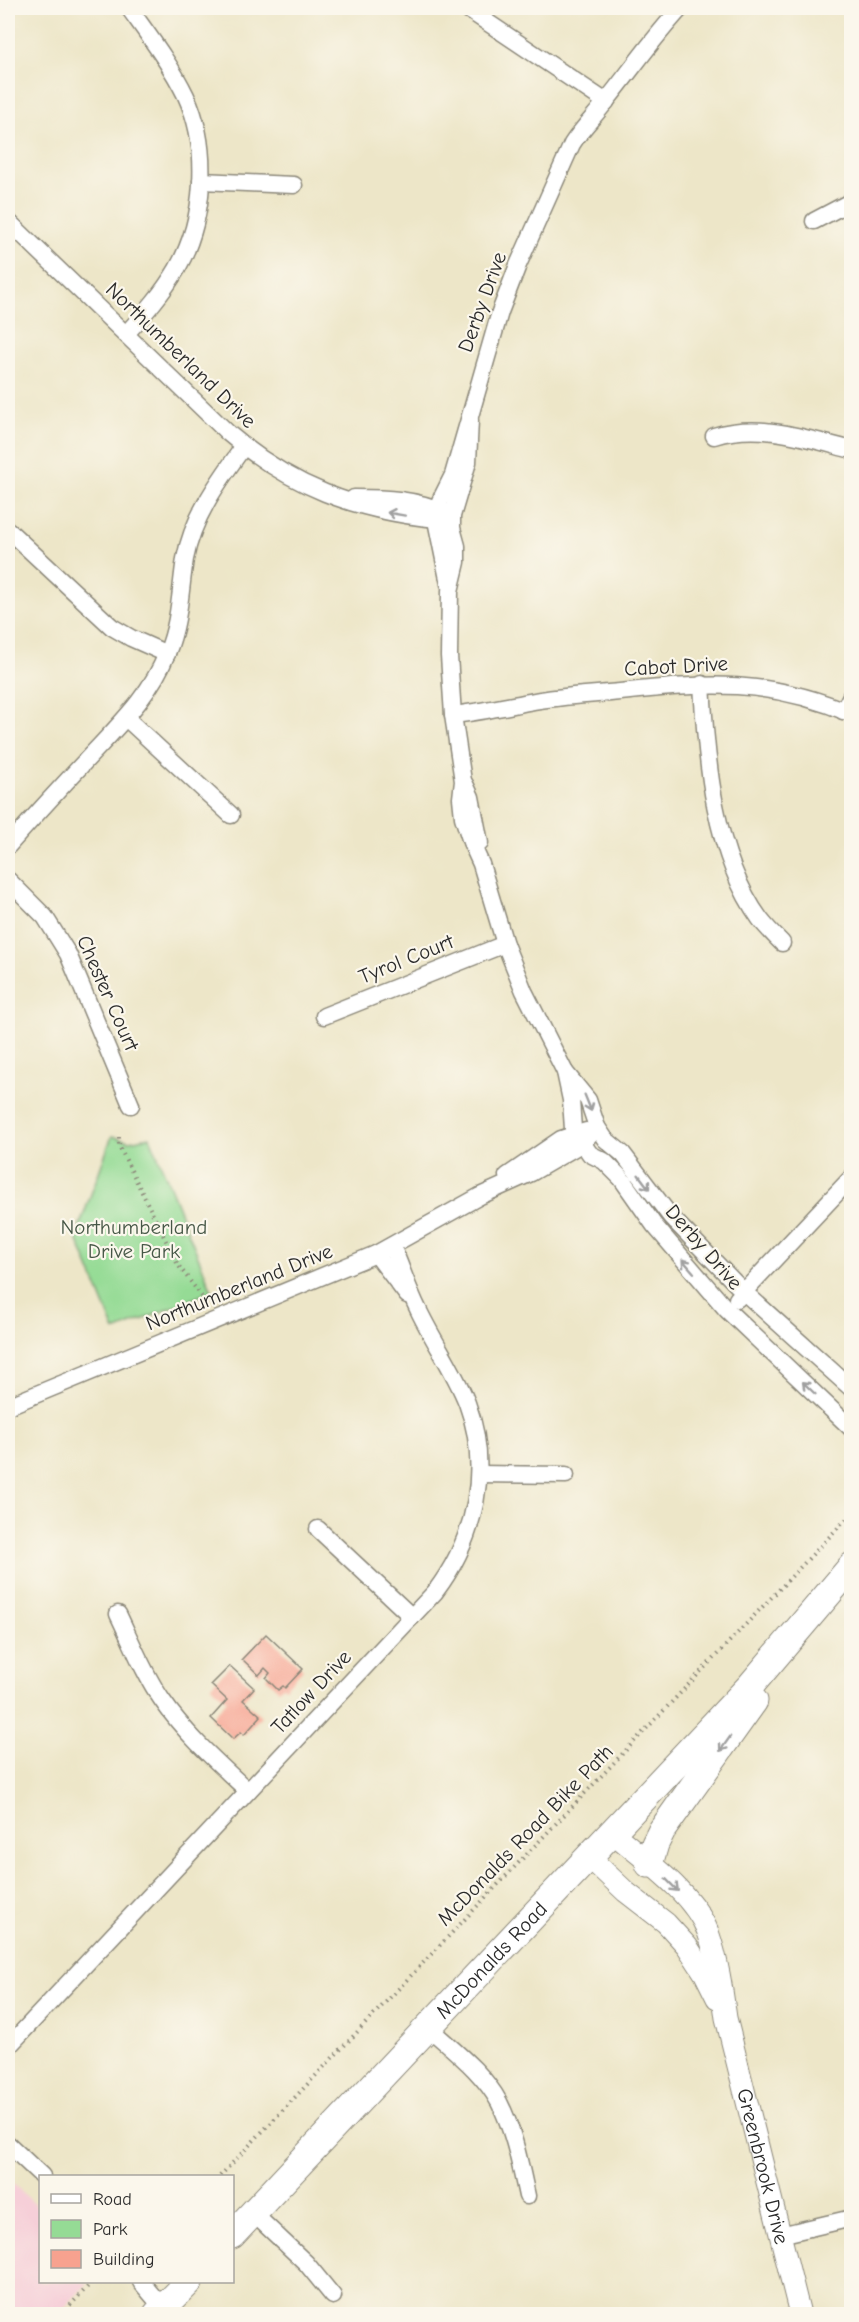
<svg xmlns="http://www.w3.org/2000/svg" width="859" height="2322" font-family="'Comic Neue',sans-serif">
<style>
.built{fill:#f6cfd8}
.green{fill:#95db95;stroke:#608360;stroke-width:1.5}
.building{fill:#f7a28f}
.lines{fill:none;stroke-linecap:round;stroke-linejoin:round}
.minor-casing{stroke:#8c887a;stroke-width:19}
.tertiary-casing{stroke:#8c887a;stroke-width:23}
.primary-casing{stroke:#8c887a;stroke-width:29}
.path{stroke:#8c887a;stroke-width:4;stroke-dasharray:1.5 4.5;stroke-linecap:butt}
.minor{stroke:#fff;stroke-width:16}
.tertiary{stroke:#fff;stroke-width:21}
.primary{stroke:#fff;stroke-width:27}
.oneway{stroke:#a0a0a0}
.labels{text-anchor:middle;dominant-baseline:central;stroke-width:4.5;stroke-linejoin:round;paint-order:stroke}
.street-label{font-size:21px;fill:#2b2b2b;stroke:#fbf7ec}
.park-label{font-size:21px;fill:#465746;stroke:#fbf7ec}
</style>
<rect width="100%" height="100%" fill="#fbf7ec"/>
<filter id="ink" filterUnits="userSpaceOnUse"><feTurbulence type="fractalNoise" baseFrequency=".0167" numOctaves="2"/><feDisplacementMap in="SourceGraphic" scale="12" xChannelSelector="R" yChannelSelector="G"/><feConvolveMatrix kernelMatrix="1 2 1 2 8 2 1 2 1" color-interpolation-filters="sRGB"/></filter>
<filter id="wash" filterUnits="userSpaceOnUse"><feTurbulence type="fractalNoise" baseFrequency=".008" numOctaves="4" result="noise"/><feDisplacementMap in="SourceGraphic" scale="24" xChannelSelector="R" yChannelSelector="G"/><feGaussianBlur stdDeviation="1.35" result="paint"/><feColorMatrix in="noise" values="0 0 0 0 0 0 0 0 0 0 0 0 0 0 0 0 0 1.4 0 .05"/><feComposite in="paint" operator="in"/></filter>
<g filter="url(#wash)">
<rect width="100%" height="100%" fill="#ede6c8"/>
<!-- built -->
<path class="built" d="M8,2179L40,2209V2282H89L58,2314H8Z"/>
<!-- green -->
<path class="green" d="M112,1136L129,1141L150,1137L212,1291L115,1331L76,1236Z"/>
<g id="blocks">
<!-- building -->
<g class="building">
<path d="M266,1634L303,1669L285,1688L283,1686L278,1690L266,1678L270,1673L265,1668L259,1675L242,1659Z"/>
<path d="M230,1666L254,1688L243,1700L261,1716L244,1735L241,1732L233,1739L211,1718L227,1700L211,1685Z"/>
</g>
</g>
</g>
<g filter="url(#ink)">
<use href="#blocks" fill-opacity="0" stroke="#8c887a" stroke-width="1.5"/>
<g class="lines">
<!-- minor casing -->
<g class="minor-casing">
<g id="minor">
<path d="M466,8L606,102"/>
<path d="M201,181L294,185"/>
<path d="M8,221L228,433C290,486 355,511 437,519L445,517"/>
<path d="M814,221L852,201"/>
<path d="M126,334C145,313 163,293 177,269C205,220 210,148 186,96C171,65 149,36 129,8"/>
<path d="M470,420L468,462L452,516V528L457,546V562L450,591L449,656L453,715L463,781L461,798L463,817L471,842L481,864L505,944L524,991L565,1072L571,1100L573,1129L590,1154L604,1161L621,1178L654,1225L727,1310L852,1429"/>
<path d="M714,436C760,422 806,438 852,450"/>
<path d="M354,498C385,498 417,499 446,513"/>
<path d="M8,530L112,627L131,638L167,654"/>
<path d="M449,584L437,525L440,501L453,475L500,312L518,265L572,144C582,128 596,115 607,100C632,69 654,37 681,8"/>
<path d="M702,684C706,760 714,855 760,919C766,927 774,935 782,943"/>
<path d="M843,711L852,694"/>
<path d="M453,715C480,712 507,706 534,701C562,696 591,695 620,692C707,683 768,678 852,714"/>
<path d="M126,718L231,815"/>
<path d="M465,784L471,797L480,843"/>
<path d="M8,846C35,815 63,785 91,755C120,724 152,693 167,653C180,622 180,591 185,559C193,516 219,481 244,446"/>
<path d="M8,880L45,917L68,954L131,1105"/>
<path d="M324,1016L505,944"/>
<path d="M565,1072L588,1100L597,1127L605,1139L623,1154L671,1217L744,1292L852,1389"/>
<path d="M507,1176L561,1139L586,1131"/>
<path d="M376,1254L407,1295"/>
<path d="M737,1299L852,1177"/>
<path d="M8,1406L376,1254L480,1196L531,1173L581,1144L597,1127"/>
<path d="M479,1474L566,1475"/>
<path d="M318,1529L412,1617"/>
<path d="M118,1614C132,1643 144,1674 162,1700C186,1735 218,1763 248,1791"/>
<path d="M428,2027C453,2050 483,2072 499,2102C514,2131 520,2164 527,2196"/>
<path d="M8,2047L435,1592C476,1538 491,1468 467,1403C454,1370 433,1341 418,1309C408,1289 401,1266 392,1246"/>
<path d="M8,2144L42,2176"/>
<path d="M253,2213L306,2263L333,2296"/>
<path d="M780,2235L852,2218"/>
<path d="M141,2282L163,2308"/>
</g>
</g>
<!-- tertiary casing -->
<g class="tertiary-casing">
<g id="tertiary">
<path id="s1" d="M612,1832C643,1859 693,1892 708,1932C718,1960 722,1989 726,2018L800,2314"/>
<path d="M589,1857L626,1892L666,1923L687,1946L705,1974L717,1998"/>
</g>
</g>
<!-- primary casing -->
<g class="primary-casing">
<g id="primary">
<path d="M649,1864L655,1844L662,1830L754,1701"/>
<path id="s2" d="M232,2235L751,1685L852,1566"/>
<path d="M157,2314L189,2282"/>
</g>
</g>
<!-- path -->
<g class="path">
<path d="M119,1137V1146L178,1265L203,1298"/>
<path d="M220,2176L852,1513"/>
<path d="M62,2314L92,2282"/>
</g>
<!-- minor -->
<use href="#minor" class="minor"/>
<!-- tertiary -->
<use href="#tertiary" class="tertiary"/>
<!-- primary -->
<use href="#primary" class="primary"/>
</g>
<!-- one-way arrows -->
<defs><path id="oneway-shaft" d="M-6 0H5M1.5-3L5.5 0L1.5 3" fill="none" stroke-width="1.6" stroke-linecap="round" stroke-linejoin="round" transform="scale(1.5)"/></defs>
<g class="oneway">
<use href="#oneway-shaft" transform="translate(396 514) rotate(-170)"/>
<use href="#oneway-shaft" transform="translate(588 1103) rotate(68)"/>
<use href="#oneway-shaft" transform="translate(644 1182) rotate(53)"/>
<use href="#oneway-shaft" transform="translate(688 1266) rotate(-131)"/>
<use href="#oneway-shaft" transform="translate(809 1388) rotate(-136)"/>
<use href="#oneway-shaft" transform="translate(725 1744) rotate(125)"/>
<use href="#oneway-shaft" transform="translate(672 1885) rotate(45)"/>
</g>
</g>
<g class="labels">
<!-- street labels -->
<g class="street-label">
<text transform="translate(482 302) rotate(-70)">Derby Drive</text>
<text transform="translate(181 355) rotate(44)">Northumberland Drive</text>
<text transform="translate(676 666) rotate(-3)">Cabot Drive</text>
<text transform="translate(406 959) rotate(-22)">Tyrol Court</text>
<text transform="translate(108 993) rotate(66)">Chester Court</text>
<text transform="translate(704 1247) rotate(49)">Derby Drive</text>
<text transform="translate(239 1287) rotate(-22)">Northumberland Drive</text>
<text transform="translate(311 1692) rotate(-47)">Tatlow Drive</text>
<text transform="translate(525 1835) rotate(-46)">McDonalds Road Bike Path</text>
<text stroke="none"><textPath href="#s2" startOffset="378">McDonalds Road</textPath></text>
<text stroke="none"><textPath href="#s1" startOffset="381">Greenbrook Drive</textPath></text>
</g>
<!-- park labels -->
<g class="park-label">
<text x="134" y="1227">Northumberland<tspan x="134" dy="24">Drive Park</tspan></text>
</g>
</g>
<!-- margin -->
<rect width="859" height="2322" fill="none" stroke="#fbf7ec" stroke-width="30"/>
<!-- legend -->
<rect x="39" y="2175" width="195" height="108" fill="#fbf7ec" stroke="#a8a59f" stroke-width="1.5"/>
<rect x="51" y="2194" width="30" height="9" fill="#ffffff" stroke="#a8a59f" stroke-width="1.5"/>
<text x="93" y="2205" font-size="18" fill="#2b2b2b">Road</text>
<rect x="51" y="2220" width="30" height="18" fill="#95db95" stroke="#a8a59f" stroke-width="1.5"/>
<text x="93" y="2235" font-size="18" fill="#2b2b2b">Park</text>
<rect x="51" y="2250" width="30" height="18" fill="#f7a28f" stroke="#a8a59f" stroke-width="1.5"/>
<text x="93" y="2265" font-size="18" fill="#2b2b2b">Building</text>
</svg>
